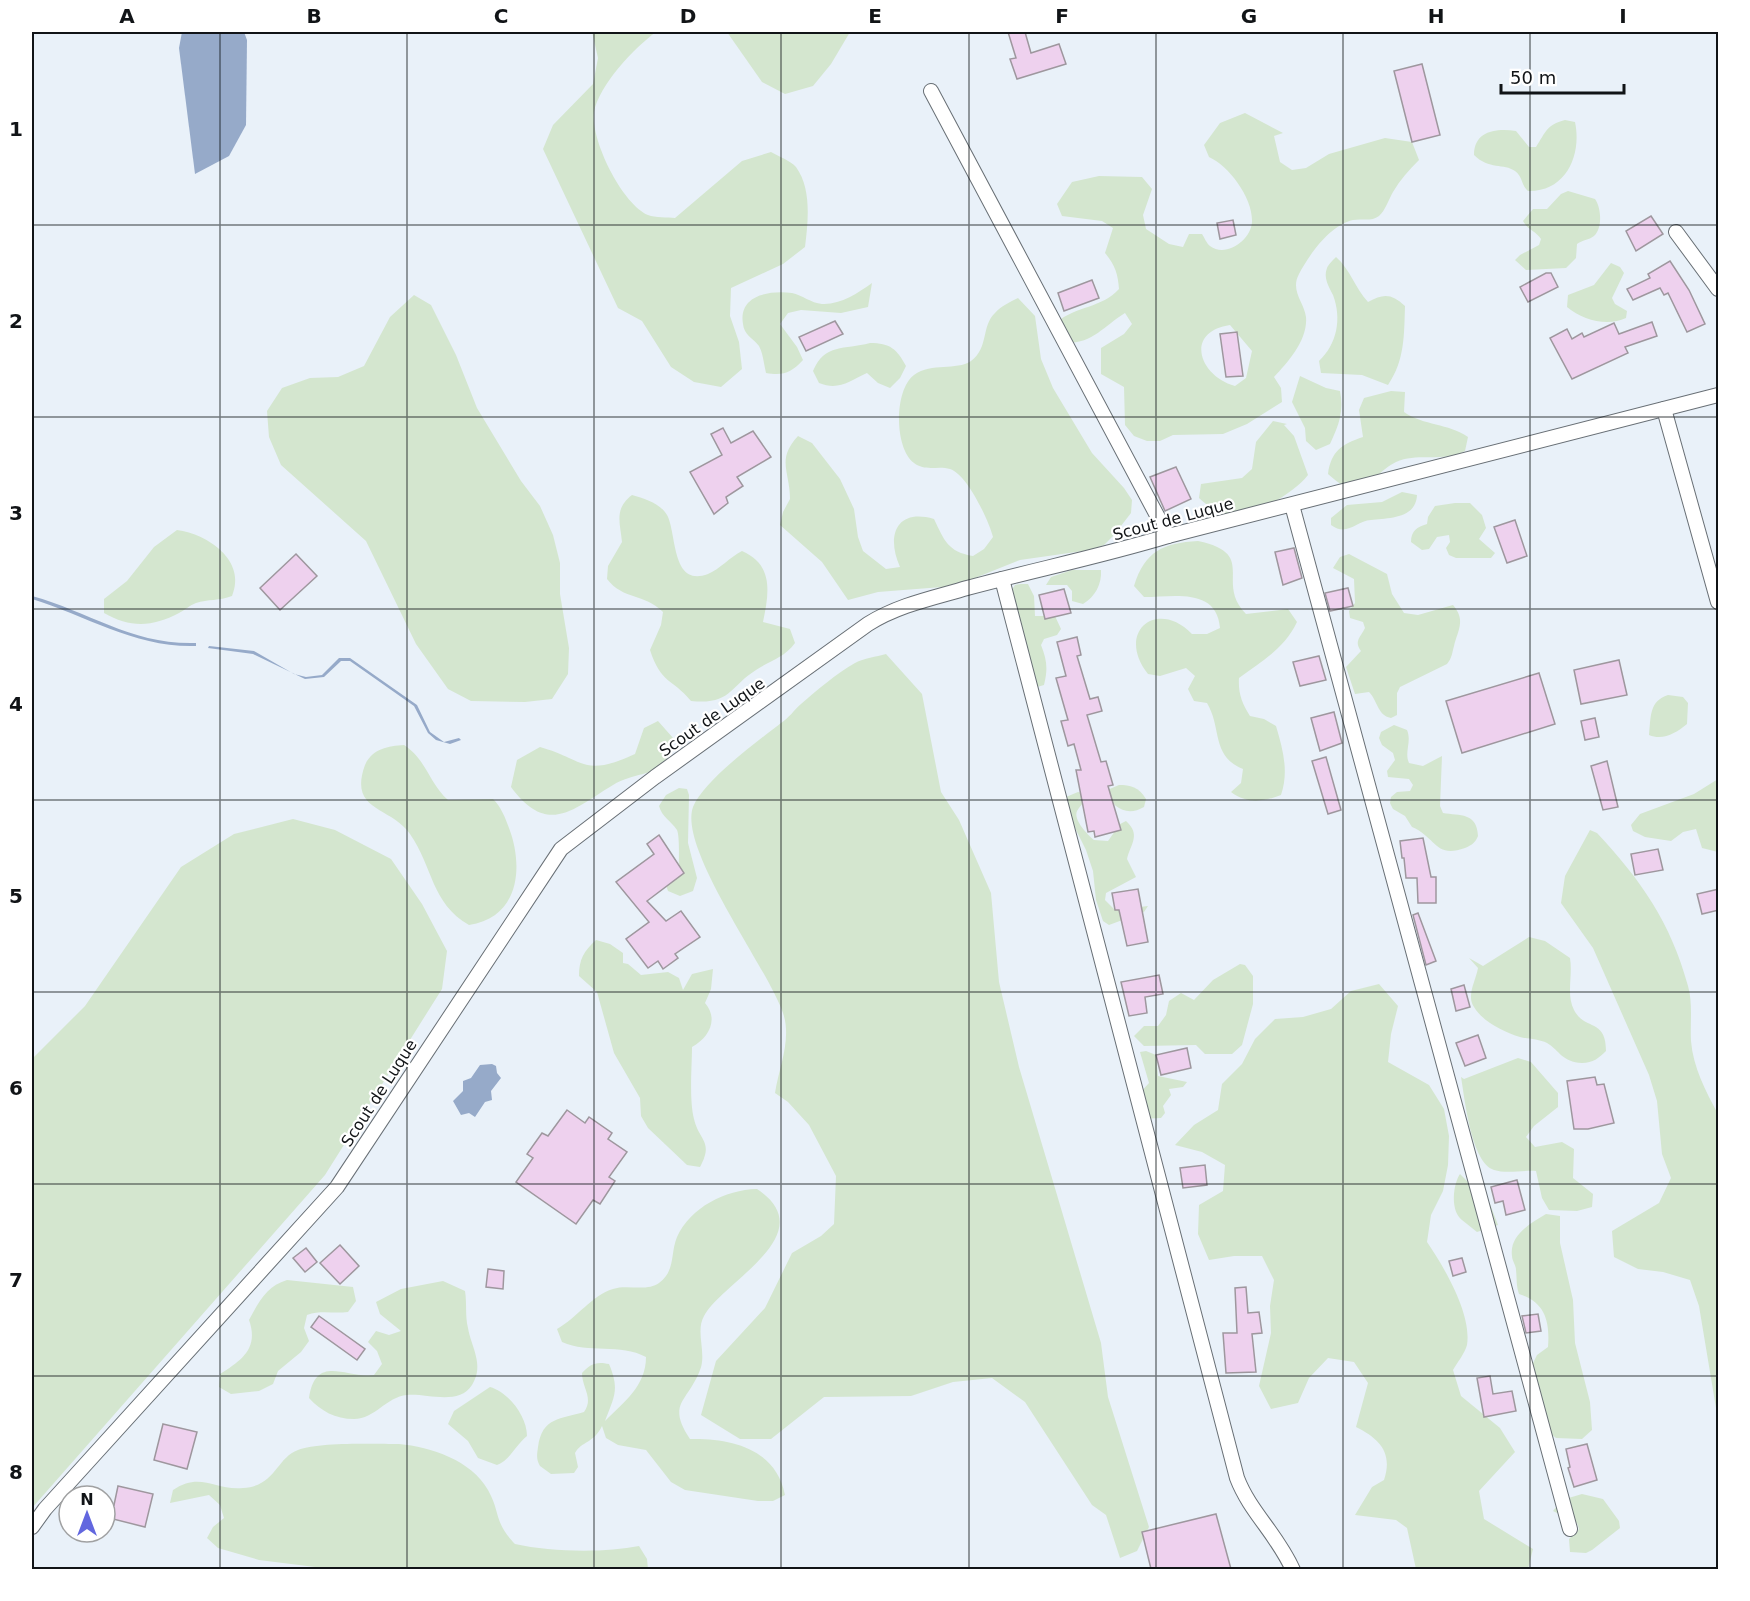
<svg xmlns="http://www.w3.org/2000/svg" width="1750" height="1601" font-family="'DejaVu Sans',sans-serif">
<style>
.green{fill:#d4e6cf;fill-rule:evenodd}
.water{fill:#96aac9}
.building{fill:#eed1ee;stroke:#9e979e;stroke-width:1.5}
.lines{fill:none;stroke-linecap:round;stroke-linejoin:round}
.minor-casing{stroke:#686f75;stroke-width:16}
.minor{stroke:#fff;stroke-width:14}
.grid{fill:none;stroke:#111417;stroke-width:1.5;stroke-opacity:0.55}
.labels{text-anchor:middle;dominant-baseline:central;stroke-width:4.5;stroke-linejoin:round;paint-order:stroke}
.street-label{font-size:16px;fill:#111417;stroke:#fff}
.neatline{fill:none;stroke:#111417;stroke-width:2}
.grid-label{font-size:20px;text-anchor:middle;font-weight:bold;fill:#111417}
</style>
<rect width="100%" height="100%" fill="#e9f1f9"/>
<!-- green -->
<g class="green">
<path d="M592,32H656C635,47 599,85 594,112C590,139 622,204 648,215C655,218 668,217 675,218L742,161L771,152C778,156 791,161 796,167C812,189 808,222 805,247L783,264L731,288L730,316L739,342L742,369L721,387L694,382L671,367L642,321L618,308L543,149L553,125L593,84L598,58Z"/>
<path d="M727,32H850L831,64L813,86L785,94L762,82Z"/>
<path d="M1245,113L1283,133L1274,136L1280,162L1292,170L1306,168L1329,154L1385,138L1412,142L1419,160C1409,170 1400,180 1393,192C1389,199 1385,211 1379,216C1371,222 1362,218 1353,220C1330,225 1309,255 1299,274C1290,291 1304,302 1306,317C1308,340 1288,362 1274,377L1281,388L1282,402L1247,424L1223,434L1173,435L1160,441H1147L1134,436L1125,425L1124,387L1101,374V348L1124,334L1132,324L1125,313C1104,326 1093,343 1067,343L1057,322C1076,306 1102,308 1119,289C1118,274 1115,265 1105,253L1113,228L1102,221L1062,216L1057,204L1072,182L1099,176L1142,177L1152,189L1143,215L1146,229L1169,244L1183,247L1189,234H1202C1204,237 1207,244 1210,246C1226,258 1251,240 1252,222C1253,198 1229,166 1209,157L1204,145L1220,123ZM1230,325L1252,351L1246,378L1235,386C1199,376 1184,332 1230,325Z"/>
<path d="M1565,120L1575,122C1582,155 1566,192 1528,191C1521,185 1523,177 1515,171C1504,163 1489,170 1474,155C1474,131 1496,128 1516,131L1529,147H1536C1546,132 1546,125 1565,120Z"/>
<path d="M1568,191L1595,199C1601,207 1603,228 1594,236C1589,240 1582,240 1577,244L1576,258L1566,268L1526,270L1515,260L1520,255L1539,245L1541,239C1536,231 1528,230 1523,221L1533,209H1547L1561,194Z"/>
<path d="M1336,257C1350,269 1355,288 1368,302C1384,293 1392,294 1405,306C1404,335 1405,360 1388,385L1362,375L1321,373L1319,361C1337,344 1342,319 1333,295C1329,287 1323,278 1327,268C1328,265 1333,260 1336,257Z"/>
<path d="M1611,263L1620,267L1624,273L1612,298L1615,304L1627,311L1626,318C1607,327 1583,320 1567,307L1568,295L1594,285Z"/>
<path d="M872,283L868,307L841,313L801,310L788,313L780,324L797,347L803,360C791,373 783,376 766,373C764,365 763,353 759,346C753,338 744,335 743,324C738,295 770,290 792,293C802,295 811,303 822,304C840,305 858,293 872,283Z"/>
<path d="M414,295L431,305L456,355L477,408L521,481L540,506L553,535L560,563V594L569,648L568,674L552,699L525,702L471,701L448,689L416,644L366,541L281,465L269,437L267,411L282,388L310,378L338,377L364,366L390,317Z"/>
<path d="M1018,298L1035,316L1041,359L1053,388L1092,453L1124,488L1132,500L1131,513L1114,535L1104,545L1090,550L1020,560L955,586L878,592L848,600L822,562L780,525L783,512L790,499C790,471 776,460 798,436L812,443L840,479L854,509L858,537L863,551L886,569L900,567C886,536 896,508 934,519C944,540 948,552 973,556L984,549L993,537C989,521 967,474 950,469C938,465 926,472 914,463C894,448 894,390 914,375C932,362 956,371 971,361C989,348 981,326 995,313C1001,306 1010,302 1018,298Z"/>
<path d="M870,343C890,343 897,349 906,366L900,378L890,388L878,383L867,373C849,381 839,391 819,383L813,371C825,343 844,350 870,343Z"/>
<path d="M1300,376L1326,388L1340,391C1344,411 1339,425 1330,444L1316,450L1306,441L1305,428L1292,402Z"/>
<path d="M1391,391L1405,392L1404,412C1424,426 1448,423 1468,437L1465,451C1443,463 1418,452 1396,462C1381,469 1369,488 1352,487C1342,487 1335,480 1328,474C1331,451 1342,444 1363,437L1359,410L1364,398Z"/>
<path d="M1273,421L1287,424L1284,425L1294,436L1308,475C1295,492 1258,514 1236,516C1222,517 1209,507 1199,498L1201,484L1242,478L1252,469L1256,442Z"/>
<path d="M1402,492L1417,495C1416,519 1388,518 1371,520C1356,521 1347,537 1331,525V518L1347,505L1382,502Z"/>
<path d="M632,495C645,499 660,503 667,515C677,533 671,588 708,574C720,569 730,557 742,551C774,565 769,593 763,622L790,629L795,643C784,658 771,660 756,670C729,687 731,705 691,701C672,678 661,684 650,650L661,625L663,612C644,593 623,600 607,579L608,566L622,542C620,522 614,509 632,495Z"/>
<path d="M1455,503H1470L1482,515L1486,528L1479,539L1495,553L1491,558H1456L1449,555L1446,548L1450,542L1449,535L1437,537L1429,549L1422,550L1411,542C1411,531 1417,527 1427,524L1428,517L1435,506Z"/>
<path d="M177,530C208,534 247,561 232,596C219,601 208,599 196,603C190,605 185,610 179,613C153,627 130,628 104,613V599L127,581L154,547Z"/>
<path d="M1198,541C1259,554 1214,582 1246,614L1288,609L1297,622C1284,649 1262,661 1239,678C1238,693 1242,703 1250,716L1264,719L1276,726C1283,750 1289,771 1281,795C1263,802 1247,804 1231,792L1241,783L1243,769C1211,756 1222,728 1207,703L1194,701L1188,689L1195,676L1186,668L1160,676L1148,674C1115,632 1157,598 1192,634H1207L1220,628C1217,587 1173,597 1144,597L1134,586C1145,551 1163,543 1198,541Z"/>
<path d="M1349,554L1387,574L1392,594L1404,613L1418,615L1453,605C1466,620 1458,630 1454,646C1452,653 1452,658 1447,664L1400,687L1397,693V715L1391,718C1377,715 1378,701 1369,692L1355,694L1346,667L1361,651C1354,641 1360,638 1365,628L1363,622L1350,618L1349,611L1355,603L1354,579L1333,568L1340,557Z"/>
<path d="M1072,570H1101C1102,584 1095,597 1083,604L1072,601V591L1067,585H1046L1051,577Z"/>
<path d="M1021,584H1028L1034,596L1035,616H1055L1061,629L1057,635L1044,639L1041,645C1047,660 1048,669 1044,685L1037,687L1011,591L1015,585Z"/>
<path d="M886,654L922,694L941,792L959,820L991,893L999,982L1019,1067L1101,1343L1108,1397L1149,1527L1137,1551L1120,1558L1106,1515L1092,1505L1025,1402L992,1378L953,1382L911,1396L824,1397L771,1439H740L701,1415L716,1361L765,1308L792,1253L821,1236L834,1224L836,1176L809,1125L788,1102L775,1093C779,1067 792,1039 783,1013C768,968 678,849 693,807C704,780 758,741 781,723C789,718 794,710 801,704C817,690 836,674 855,663C864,658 876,657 886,654Z"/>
<path d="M1668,695L1683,697L1688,703L1687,724C1676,733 1663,741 1649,735C1651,717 1649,701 1668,695Z"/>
<path d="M658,721L673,738C667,781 641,768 613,785C573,809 548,837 511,787L517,760L540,747C586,760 582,778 635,754L644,728Z"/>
<path d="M1394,725L1407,730C1412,742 1404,752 1409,763L1423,766L1442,756L1440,806L1443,813C1460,816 1477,812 1478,836C1475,843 1472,845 1465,848C1435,859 1436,837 1412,827L1405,816L1393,809L1390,803L1391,797L1397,792L1410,791L1413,785L1409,779L1388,777L1387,771L1395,760L1393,753L1382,745L1379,738L1381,732Z"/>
<path d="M404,745C426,759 429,783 448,800L493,799C501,807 505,817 509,828C524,867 519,918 469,925C431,903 433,867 410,834C391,806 348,812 365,765C372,749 388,746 404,745Z"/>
<path d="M1718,779V852L1702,848L1696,829L1683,832L1671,841L1645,837L1633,831L1631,825L1640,814L1694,794Z"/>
<path d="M1119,785C1130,785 1139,787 1146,799L1144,807C1127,817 1113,808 1105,791Z"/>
<path d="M679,788L687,789L689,795L688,843L697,878L693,891L680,896L668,891L666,885L671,879H678C679,871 680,836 677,830C671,821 662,817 659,806L666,795Z"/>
<path d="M1078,792L1085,794C1085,804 1081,804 1077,811C1073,820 1088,835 1094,840L1108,841L1120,824L1126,821C1141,835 1131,843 1127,859L1136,877L1106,893L1105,900L1115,910L1148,906L1144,912L1109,925L1103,921L1096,900L1093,871L1086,850L1070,818L1066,797Z"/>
<path d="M293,819L335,830L391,859L422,904L447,951L442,989L325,1175L32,1508V1059L85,1006L181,867L234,834Z"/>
<path d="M1590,830L1597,833C1641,880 1671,923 1688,986C1693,1003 1690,1024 1691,1041C1693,1067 1706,1092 1718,1114V1420L1699,1306L1690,1280L1663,1272L1638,1269L1614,1257L1612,1231L1659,1203L1671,1178L1662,1154L1657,1101L1649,1075L1593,948L1561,903L1565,876Z"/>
<path d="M1529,937L1545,941L1570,958C1573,975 1566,995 1574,1010C1585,1031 1606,1018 1606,1051C1599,1058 1593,1063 1582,1063C1562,1062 1560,1051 1547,1043C1539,1039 1528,1039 1520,1037C1504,1032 1483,1022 1474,1007C1466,996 1476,980 1478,968L1469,958L1483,966Z"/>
<path d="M596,940L610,944L623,953V963L628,964L641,975L668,972L679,978L683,990L692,974L713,969L711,989L705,1003C719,1019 709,1038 692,1047C692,1067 689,1099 694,1119C699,1141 714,1141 700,1167L687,1165L648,1128L641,1116L640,1098L614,1053L597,992L579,976C579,959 584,951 596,940Z"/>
<path d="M1240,964L1245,965L1253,976V1004L1242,1045L1232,1054H1205L1196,1045L1144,1046L1134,1036L1144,1026H1158L1166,1015L1169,1001L1181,993L1194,1000L1213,980Z"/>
<path d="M1379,984L1398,1006L1391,1034L1388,1062L1429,1085L1444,1109L1449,1136L1448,1165L1443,1191L1431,1215L1427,1242C1444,1267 1472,1314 1467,1345C1465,1353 1457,1363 1453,1370L1461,1396L1500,1428L1515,1452L1479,1491L1484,1519L1533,1549L1528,1569H1416L1407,1528L1396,1520L1355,1515L1372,1487L1384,1480C1393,1453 1380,1439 1356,1427L1368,1383L1354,1362L1328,1358L1309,1378L1298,1403L1271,1409L1259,1386L1271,1333L1270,1306L1274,1280L1262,1256H1234L1209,1260L1198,1234L1199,1205L1223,1191L1225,1165L1202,1152L1175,1145L1194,1125L1218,1110L1222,1084L1242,1064L1255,1039L1275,1019L1303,1017L1331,1009L1351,991Z"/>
<path d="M1146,1051L1156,1055L1158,1076L1187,1082L1183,1087L1169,1089L1171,1095L1163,1106L1165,1113L1161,1118L1140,1119V1093L1149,1083L1140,1052Z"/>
<path d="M1518,1058L1531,1062L1558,1093V1107L1534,1126L1526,1137L1535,1147L1562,1142L1574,1149L1573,1178L1593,1194L1592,1207L1577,1211L1549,1210L1542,1198L1536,1171C1524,1170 1506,1174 1494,1170C1471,1162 1465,1100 1461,1077L1464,1079Z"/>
<path d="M1460,1174L1490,1204L1498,1225L1477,1232C1472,1228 1467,1224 1462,1220C1450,1211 1453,1184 1460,1174Z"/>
<path d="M757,1189C824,1234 723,1281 704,1316C695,1332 707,1353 700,1370C688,1402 666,1403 690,1439C732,1438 776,1449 785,1495L773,1501H758L685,1490L671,1482L646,1450L618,1445L606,1438L602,1426C594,1443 582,1441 575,1453L578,1467L574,1473L551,1474L540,1466C536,1459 537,1455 538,1447C542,1417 561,1419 584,1412C594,1398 582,1388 582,1373C590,1364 596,1361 609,1364C620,1390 614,1397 605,1421C624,1402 646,1386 646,1357C620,1343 589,1354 562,1342L557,1329C577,1318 592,1295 613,1289C627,1284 647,1292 659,1283C676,1270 670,1254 677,1237C691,1207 725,1190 757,1189Z"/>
<path d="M1546,1214L1560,1216V1243L1573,1300L1575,1343L1590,1402L1592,1430L1582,1439L1556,1438L1546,1430L1531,1367L1537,1355L1548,1347C1550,1321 1545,1302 1519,1294C1516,1285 1517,1279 1516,1270C1516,1265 1512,1261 1512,1256C1509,1235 1531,1223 1546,1214Z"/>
<path d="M287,1280L353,1287L356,1301L348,1312C333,1314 321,1310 307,1315L304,1328L309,1341L301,1352L278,1371L273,1384L259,1391L231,1394L219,1387L220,1374C242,1360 259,1348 249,1320C259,1301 267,1286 287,1280Z"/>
<path d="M443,1281L465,1291C467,1303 465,1316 468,1328C471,1347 485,1365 472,1385C459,1406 426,1393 407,1395C386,1397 375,1419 354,1419C335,1419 321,1411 309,1398C316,1353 346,1379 374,1375L382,1364L377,1351L368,1342L376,1331L389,1335L401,1331L380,1314L376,1302L401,1289Z"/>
<path d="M490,1387C508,1392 527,1416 527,1436C515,1446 510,1460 497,1465L478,1458L468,1441L448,1424L454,1411Z"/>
<path d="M399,1444C431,1447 471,1460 488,1490C501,1513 493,1521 515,1544C551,1552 604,1553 639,1546L647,1559L648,1569L315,1567L259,1560L218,1548L207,1538L213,1527L224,1518L220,1505L209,1495L170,1503L173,1490C201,1471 215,1491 243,1488C276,1486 276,1458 298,1450C318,1442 375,1444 399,1444Z"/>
<path d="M1582,1494L1603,1499L1619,1521L1620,1528L1592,1550L1586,1553L1570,1552L1569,1539L1579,1529L1577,1523L1553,1511L1562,1500Z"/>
</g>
<!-- water -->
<g class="water">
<path d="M182,32H244L247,40L246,125L229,156L195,174L179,48Z"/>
<path d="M32,596C90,612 132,645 196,643V646C136,648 87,616 32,599Z"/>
<path d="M209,646L254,651L294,674L306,677L322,675L339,658H350L417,705L430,732L444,742L459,738L461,740L450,744L436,740L428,733L414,706L350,661H341L324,677L305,679L253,654L208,648Z"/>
<path d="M492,1064L496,1066L497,1073L501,1078L491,1091L492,1100L485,1102L475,1117L469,1113L461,1115L453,1101L463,1091V1081L471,1078L480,1065Z"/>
</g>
<!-- building -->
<g class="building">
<path d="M1008,32H1025L1031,53L1059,44L1066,64L1017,79L1010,59L1016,58Z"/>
<path d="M1422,64L1440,135L1412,142L1394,71Z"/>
<path d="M1651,216L1663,234L1636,251L1626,231Z"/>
<path d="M1233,220L1236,235L1220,239L1217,223Z"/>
<path d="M1670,261L1689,290L1705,324L1687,332L1668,293L1664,295L1660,288L1633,300L1627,289L1650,278L1648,274Z"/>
<path d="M1546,273H1551L1558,287L1528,302L1520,287Z"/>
<path d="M1092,280L1099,298L1064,311L1058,293Z"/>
<path d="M835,321L843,334L806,351L799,337Z"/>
<path d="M1652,322L1657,336L1625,347L1628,353L1572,379L1550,338L1567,329L1572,339L1582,333L1584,337L1614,323L1619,334Z"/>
<path d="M1237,332L1243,376L1226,377L1220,334Z"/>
<path d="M723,428L731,443L753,431L771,457L737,477L743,486L726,497L728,503L714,514L690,472L722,455L711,434Z"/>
<path d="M1176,467L1191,499L1165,511L1150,477Z"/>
<path d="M1515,520L1527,556L1507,563L1494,527Z"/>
<path d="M1294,548L1302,578L1283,585L1275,552Z"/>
<path d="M296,554L317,576L280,610L260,588Z"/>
<path d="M1348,588L1353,606L1330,611L1325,593Z"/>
<path d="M1064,589L1071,613L1045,619L1039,595Z"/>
<path d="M1077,637L1081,655L1077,656L1090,699L1098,697L1102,711L1087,715L1101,762L1106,761L1113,785L1108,786L1121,830L1095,837L1094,831L1088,832L1076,770H1081L1074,744L1068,746L1061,721L1068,720L1056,678L1066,676L1057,642Z"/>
<path d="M1319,656L1326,680L1300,686L1293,662Z"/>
<path d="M1619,660L1627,695L1581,704L1574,670Z"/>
<path d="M1539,673L1555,724L1462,753L1446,701Z"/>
<path d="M1334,712L1342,743L1320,751L1311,718Z"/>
<path d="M1595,718L1599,737L1585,740L1581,721Z"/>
<path d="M1326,757L1341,810L1328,814L1312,761Z"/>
<path d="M1607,761L1618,807L1603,810L1591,766Z"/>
<path d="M659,835L684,873L647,901L666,921L681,911L700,937L675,954L678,958L663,969L658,961L648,968L626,939L649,922L616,882L654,854L647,844Z"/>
<path d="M1423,838L1431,877H1436V903H1418L1417,878H1406L1404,858H1402L1400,841Z"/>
<path d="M1658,849L1663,870L1635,875L1631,854Z"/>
<path d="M1138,889L1148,942L1127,946L1119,910H1115L1112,893Z"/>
<path d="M1719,889V910L1702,914L1697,894Z"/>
<path d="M1418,913L1436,961L1426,965L1413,915Z"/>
<path d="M1159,975L1163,994L1145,997L1147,1013L1129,1016L1121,982Z"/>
<path d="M1464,985L1470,1007L1456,1011L1451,989Z"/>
<path d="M1478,1035L1486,1058L1465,1066L1456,1043Z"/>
<path d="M1187,1048L1191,1068L1161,1075L1156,1055Z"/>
<path d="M1595,1077L1597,1085L1604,1084L1614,1123L1588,1129H1574L1567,1081Z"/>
<path d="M567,1110L585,1123L589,1117L612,1133L608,1139L627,1152L609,1177L615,1181L600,1204L593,1200L576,1224L516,1182L533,1158L527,1154L542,1133L548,1136Z"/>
<path d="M1205,1165L1207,1185L1183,1188L1180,1168Z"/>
<path d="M1517,1180L1525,1210L1506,1215L1503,1201L1495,1203L1491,1187Z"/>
<path d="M340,1245L359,1266L340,1284L320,1263Z"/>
<path d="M306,1248L317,1262L305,1272L293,1258Z"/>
<path d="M1462,1258L1466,1272L1453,1276L1449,1261Z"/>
<path d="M488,1269L504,1271L503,1289L486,1287Z"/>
<path d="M1246,1287L1248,1313L1259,1312L1262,1333L1252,1334L1256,1372L1226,1373L1223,1333H1237L1235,1288Z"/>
<path d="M1538,1314L1541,1331L1526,1333L1522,1316Z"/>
<path d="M319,1316L365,1349L357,1360L311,1327Z"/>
<path d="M1490,1376L1493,1394L1512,1391L1516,1411L1484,1417L1477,1378Z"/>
<path d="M163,1424L197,1432L187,1469L154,1460Z"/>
<path d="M1587,1444L1597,1480L1574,1487L1568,1468L1570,1467L1566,1449Z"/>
<path d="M118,1486L153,1494L145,1527L105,1517V1503L114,1505Z"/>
<path d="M1216,1514L1231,1569H1151L1142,1532Z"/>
</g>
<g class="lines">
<!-- minor casing -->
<g class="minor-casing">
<g id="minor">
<path d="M931,91L1168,536"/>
<path d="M1676,232L1718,289"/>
<path d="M1664,409L1718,602"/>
<path d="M1292,505L1570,1529"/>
<path d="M1002,579L1237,1478C1250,1512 1277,1534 1293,1570"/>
<path d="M32,1527L45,1509L337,1187L561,849L655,777L868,624C898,605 933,598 967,588C1034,570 1102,556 1168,536L1718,395"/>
</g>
</g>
<!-- minor -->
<use href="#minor" class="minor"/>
</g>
<!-- grid -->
<path class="grid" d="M220,32V1570M407,32V1570M594,32V1570M781,32V1570M969,32V1570M1156,32V1570M1343,32V1570M1530,32V1570M32,225H1718M32,417H1718M32,609H1718M32,800H1718M32,992H1718M32,1184H1718M32,1376H1718"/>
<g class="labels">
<!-- street labels -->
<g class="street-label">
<text transform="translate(1173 519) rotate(-15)">Scout de Luque</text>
<text transform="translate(712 717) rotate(-35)">Scout de Luque</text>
<text transform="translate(379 1093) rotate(-57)">Scout de Luque</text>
</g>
</g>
<!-- border -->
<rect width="1750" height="1601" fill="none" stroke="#ffffff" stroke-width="66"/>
<!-- north arrow -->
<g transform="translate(87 1514)"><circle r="28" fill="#ffffff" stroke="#a0a1a2" stroke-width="1.5"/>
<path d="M0-4.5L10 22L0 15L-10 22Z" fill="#6267df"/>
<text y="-9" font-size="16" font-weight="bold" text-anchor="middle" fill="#111417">N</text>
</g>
<!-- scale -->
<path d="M1501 84v9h123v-9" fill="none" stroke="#111417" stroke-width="3"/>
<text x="1510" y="84" font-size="18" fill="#111417" stroke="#ffffff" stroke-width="4.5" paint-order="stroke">50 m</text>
<rect x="33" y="33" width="1684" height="1535" class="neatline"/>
<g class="grid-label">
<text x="127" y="23">A</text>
<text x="314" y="23">B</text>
<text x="501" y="23">C</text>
<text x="688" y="23">D</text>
<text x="875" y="23">E</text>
<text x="1062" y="23">F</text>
<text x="1249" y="23">G</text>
<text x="1436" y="23">H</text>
<text x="1623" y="23">I</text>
<text x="16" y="136">1</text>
<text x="16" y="328">2</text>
<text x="16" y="520">3</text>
<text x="16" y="711">4</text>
<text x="16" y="903">5</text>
<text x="16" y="1095">6</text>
<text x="16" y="1287">7</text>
<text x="16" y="1479">8</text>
</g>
</svg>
